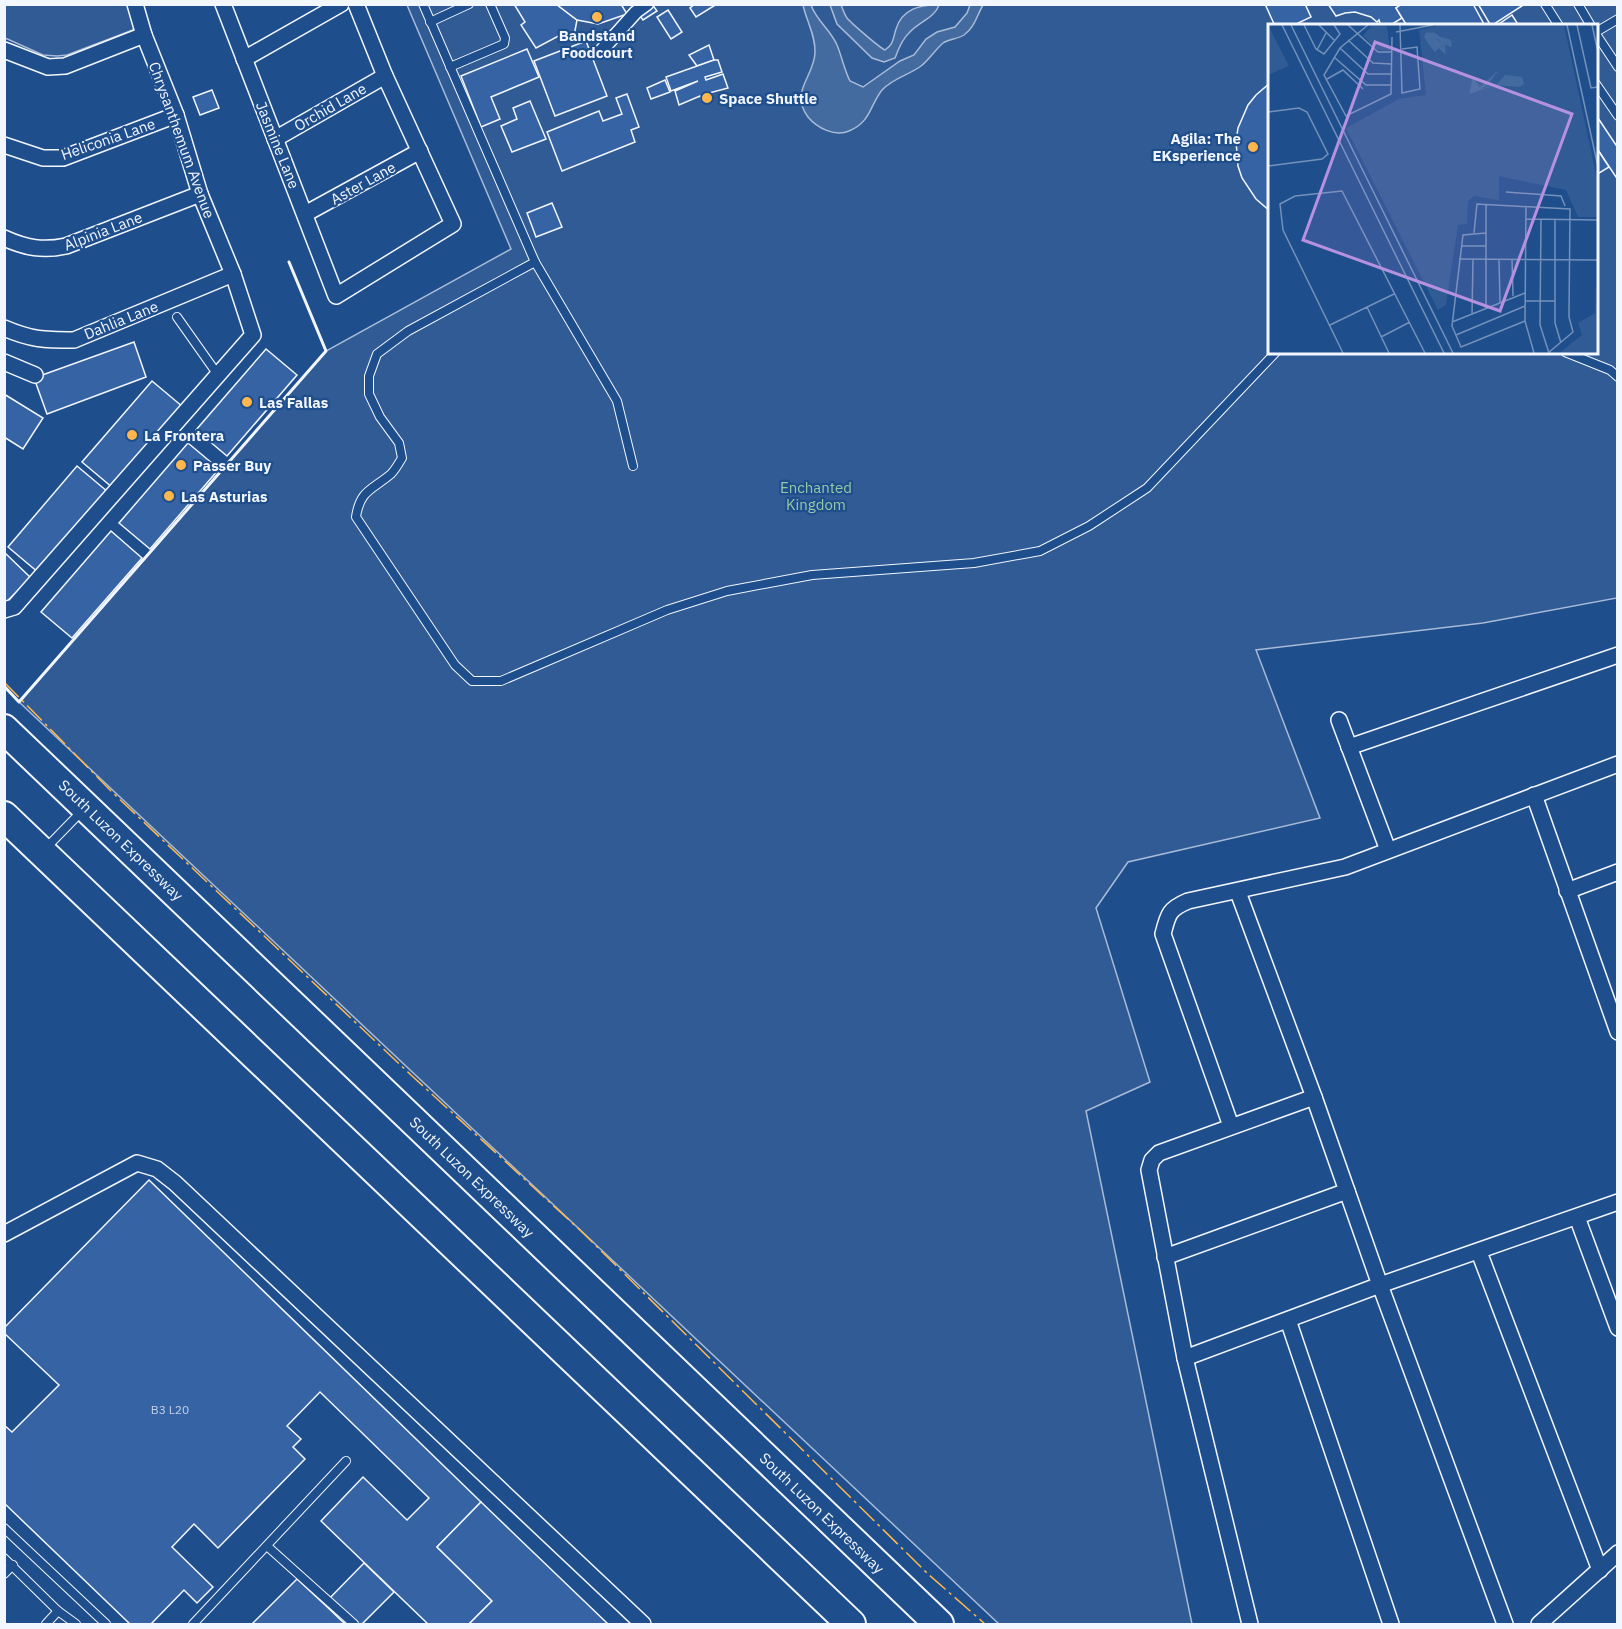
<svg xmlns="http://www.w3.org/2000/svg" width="1622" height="1629" font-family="'IBM Plex Sans',sans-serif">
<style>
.green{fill:#305b95;stroke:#a8bbd7;stroke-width:1.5;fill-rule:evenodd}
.water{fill:#446ba0;stroke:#a8bbd7;stroke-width:1.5}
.building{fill:#3563a3;stroke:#f2f6ff;stroke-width:1.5}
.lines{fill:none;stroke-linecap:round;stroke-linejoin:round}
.service-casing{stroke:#f2f6ff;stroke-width:10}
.pedestrian-casing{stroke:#f2f6ff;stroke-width:15}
.minor-casing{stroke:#f2f6ff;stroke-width:18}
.motorway-casing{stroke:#f2f6ff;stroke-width:32}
.service{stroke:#1f4e8c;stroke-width:8}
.pedestrian{stroke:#1f4e8c;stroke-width:12}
.minor{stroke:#1f4e8c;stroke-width:15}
.motorway{stroke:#1f4e8c;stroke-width:28}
.wall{stroke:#f2f6ff;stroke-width:3}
.power{stroke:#ffb74d;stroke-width:1.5;stroke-dasharray:21 4.5 3 4.5;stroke-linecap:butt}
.poi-dot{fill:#ffb74d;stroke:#1f4e8c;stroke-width:2}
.labels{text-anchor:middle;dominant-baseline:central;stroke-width:4.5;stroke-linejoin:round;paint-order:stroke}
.number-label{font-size:12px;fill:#c3d1e8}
.poi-label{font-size:15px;font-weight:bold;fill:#f2f6ff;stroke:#1f4e8c;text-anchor:start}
.street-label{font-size:15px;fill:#f2f6ff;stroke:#1f4e8c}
.park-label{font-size:15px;fill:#97c8a6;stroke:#1f4e8c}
.inset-river{fill:none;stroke:#446ba0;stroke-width:3}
.inset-road{fill:none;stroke:#7391ba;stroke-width:1.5}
.view{fill:#b691df;fill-opacity:0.15;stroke:#b691df;stroke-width:3}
.inset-edge{fill:none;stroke:#f2f6ff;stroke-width:3}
</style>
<rect width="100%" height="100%" fill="#1f4e8c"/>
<!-- green -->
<g class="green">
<path d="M5,5H129L136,21L133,30L67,55L57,56L43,55L5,38Z"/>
<path d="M407,5H1617V598L1483,623L1256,650L1320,818L1128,862L1096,908L1150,1082L1086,1111L1192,1624H999L19,702L326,351L511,249ZM1270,26H1596V352H1270Z"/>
</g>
<!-- water -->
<g class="water">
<path d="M803,5H811C816,20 830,29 837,45C842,57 844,69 850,81L863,87L900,61L914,55L926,39L937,32L955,27L967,13L970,5H983C977,15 975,27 964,35C958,39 949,39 943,43C935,50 929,60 921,66C909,75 893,78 882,90C870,105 871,122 849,131C835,137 817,128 808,117C789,92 814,77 815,53C816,36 806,20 803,5Z"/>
<path d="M830,5H841C843,9 844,14 847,18C851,23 880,48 885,50C894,44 893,38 896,29C902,9 921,4 939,5C935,18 918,22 909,33C902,39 898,50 895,58L884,62L872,58L837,24Z"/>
</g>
<!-- building -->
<g class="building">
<path d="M514,4H556L577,20L574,36L564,33L536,48L521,25L525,22Z"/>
<path d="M556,4H621L627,14L598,24L577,20Z"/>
<path d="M652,4L657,11L643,20L638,13Z"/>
<path d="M695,4H717L696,17L690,8Z"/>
<path d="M1265,4H1305L1311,17L1292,26H1275Z"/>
<path d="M1328,4H1398L1399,6L1396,8L1402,18L1389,26H1381L1379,20L1377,22L1371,17L1355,12L1345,13L1336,16Z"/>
<path d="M1402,4H1473L1485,26H1407L1396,8Z"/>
<path d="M1478,4H1525L1491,26Z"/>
<path d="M668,10L682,32L671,39L657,17Z"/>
<path d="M1512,15L1519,26H1496Z"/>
<path d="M586,41L607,96L555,116L534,61Z"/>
<path d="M709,45L714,60L697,66L689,55Z"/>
<path d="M527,49L539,77L491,97L500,119L481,127L461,76Z"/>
<path d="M714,60H718L722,72L705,77L706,80L723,74L728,88L709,93L710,98L702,101L700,96L679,105L675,91L698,81L671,91L666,77Z"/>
<path d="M665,80L670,92L651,99L647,88Z"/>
<path d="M1270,83V211L1256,199L1242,178L1238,166L1236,141L1238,128L1248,105L1256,95Z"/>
<path d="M212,90L219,108L200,115L193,97Z"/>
<path d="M627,94L639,127L631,130L635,142L562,171L547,132L599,111L603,121L622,114L616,98Z"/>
<path d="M530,101L546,139L512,152L501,126L517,119L513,108Z"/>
<path d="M1596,115L1618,148V180L1596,147Z"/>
<path d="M1596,147L1609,167L1596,175Z"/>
<path d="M552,203L562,227L536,237L527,213Z"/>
<path d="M134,342L146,377L47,414L34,378Z"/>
<path d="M266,349L297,375L227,456L196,430Z"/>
<path d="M152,381L183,407L113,488L82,462Z"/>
<path d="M4,394L43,418L23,449L4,437Z"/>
<path d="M188,443L219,469L150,549L119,523Z"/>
<path d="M77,466L108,492L39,573L8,547Z"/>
<path d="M111,531L142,558L72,638L41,612Z"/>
<path d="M4,552L31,578L4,604Z"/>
<path d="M149,1180L481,1502L437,1547L492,1601L469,1624H428L321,1521L363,1477L407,1520L429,1498L320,1392L287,1426L301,1439L293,1447L305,1459L218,1548L194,1524L172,1547L213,1587L197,1603L184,1590L151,1624H130L4,1503V1425L12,1432L59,1385L4,1333V1328Z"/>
<path d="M481,1502L608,1624H469L492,1601L437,1547Z"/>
<path d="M364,1563L394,1592L362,1624H345L324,1604Z"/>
<path d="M297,1579L324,1604L345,1624H252Z"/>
</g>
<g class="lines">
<!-- service casing -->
<g class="service-casing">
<g id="service">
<path d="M423,4L535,262L617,401L633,466"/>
<path d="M1545,4L1559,26"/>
<path d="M1578,4L1591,26"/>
<path d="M430,22L469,4"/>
<path d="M1596,32L1618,19"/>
<path d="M1596,34L1618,67"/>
<path d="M450,67L504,44L505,38L490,4"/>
<path d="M1596,84L1618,116"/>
<path d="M535,262L408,331L377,354L369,376V394L380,417L399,443L402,458C399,463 395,470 391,474C372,490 360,490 356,517L455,665L472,681H501L667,610L727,591L812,575L974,563L1040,551L1089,526L1147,488L1276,352"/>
<path d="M177,317L218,375"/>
<path d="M1565,352L1610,370L1618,377"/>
<path d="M45,849L83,810"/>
<path d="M4,1528L106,1624"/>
<path d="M267,1546L354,1624"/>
<path d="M4,1558L58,1611L76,1624"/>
<path d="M4,1574L13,1565"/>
<path d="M46,1624L58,1611"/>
<path d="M193,1624L346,1461"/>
</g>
</g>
<!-- pedestrian casing -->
<g class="pedestrian-casing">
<path id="pedestrian" d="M601,51L636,12L647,4"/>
</g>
<!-- minor casing -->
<g class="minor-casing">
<g id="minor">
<path d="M223,4L336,296L453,224L385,76L356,4"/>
<path d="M4,50L48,67L65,66L144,35"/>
<path d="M244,59L341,4"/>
<path d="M275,139L385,76"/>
<path d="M4,145L43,158H63L176,115"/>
<path d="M305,214L420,151"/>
<path d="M4,238C26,248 43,251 66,246L200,194"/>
<path d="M4,328C32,340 44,340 74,340L233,274"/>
<path d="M4,362L35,375"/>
<path d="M4,610L14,607L253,335L233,274L200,194L176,115L144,35L135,4"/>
<path d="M1339,720L1388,850"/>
<path d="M1349,747L1618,655"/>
<path d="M1534,795L1618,1032"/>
<path d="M1567,891L1618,872"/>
<path d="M1238,892L1314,1097L1380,1285L1505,1624"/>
<path d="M1231,1126L1163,934C1168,914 1169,909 1188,901L1345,867L1618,764"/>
<path d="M1577,1217L1618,1328"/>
<path d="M4,1234L137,1163L157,1169L175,1183L643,1624"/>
<path d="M1479,1252L1600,1570"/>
<path d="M1165,1257L1347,1191"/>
<path d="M1288,1320L1391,1624"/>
<path d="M1185,1358L1380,1285L1618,1202"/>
<path d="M1250,1624L1185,1358L1149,1170L1152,1160L1159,1153L1314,1097"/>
<path d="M1539,1624L1618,1553"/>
</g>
</g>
<!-- motorway casing -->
<g class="motorway-casing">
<g id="motorway">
<path d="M4,729L939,1624"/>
<path d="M4,816L851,1624"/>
</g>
</g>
<!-- service -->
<use href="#service" class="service"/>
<!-- pedestrian -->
<use href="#pedestrian" class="pedestrian"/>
<!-- minor -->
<use href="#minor" class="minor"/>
<!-- motorway -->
<use href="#motorway" class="motorway"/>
<!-- wall -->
<path class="wall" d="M4,686L19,702L326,351L289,262"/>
<!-- power -->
<path class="power" d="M4,682L113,793L411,1075L581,1231L928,1574L985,1624"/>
</g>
<!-- markers -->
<g class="poi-dot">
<circle cx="597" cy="17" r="6"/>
<circle cx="707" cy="98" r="6"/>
<circle cx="1253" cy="147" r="6"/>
<circle cx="247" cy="402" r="6"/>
<circle cx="132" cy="435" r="6"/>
<circle cx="181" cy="465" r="6"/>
<circle cx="169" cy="496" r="6"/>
</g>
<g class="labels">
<!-- number labels -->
<g class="number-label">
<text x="170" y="1409">B3 L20</text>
</g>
<!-- poi labels -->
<g class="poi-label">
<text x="597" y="35" text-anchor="middle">Bandstand<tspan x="597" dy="17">Foodcourt</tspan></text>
<text x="719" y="98">Space Shuttle</text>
<text x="1241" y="138" text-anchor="end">Agila: The<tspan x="1241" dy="17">EKsperience</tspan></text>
<text x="259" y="402">Las Fallas</text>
<text x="144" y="435">La Frontera</text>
<text x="193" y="465">Passer Buy</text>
<text x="181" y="496">Las Asturias</text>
</g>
<!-- street labels -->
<g class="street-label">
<text transform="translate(330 107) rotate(-30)">Orchid Lane</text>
<text transform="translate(108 139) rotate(-19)">Heliconia Lane</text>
<text transform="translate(182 140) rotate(70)">Chrysanthemum Avenue</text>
<text transform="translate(278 145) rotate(68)">Jasmine Lane</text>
<text transform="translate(363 183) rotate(-29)">Aster Lane</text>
<text transform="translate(103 231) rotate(-21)">Alpinia Lane</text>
<text transform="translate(121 320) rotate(-22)">Dahlia Lane</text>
<text transform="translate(121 840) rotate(44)">South Luzon Expressway</text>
<text transform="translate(472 1177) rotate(44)">South Luzon Expressway</text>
<text transform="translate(822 1513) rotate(44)">South Luzon Expressway</text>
</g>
<!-- park labels -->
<g class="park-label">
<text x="816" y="487">Enchanted<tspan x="816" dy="17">Kingdom</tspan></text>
</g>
</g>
<!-- overview -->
<g transform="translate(1268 24)">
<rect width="330" height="330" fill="#1f4e8c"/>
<path d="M0,1L21,42L0,51ZM104,1L119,2L122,27L110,26L95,12ZM172,1H296L330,159V193H310L298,166L231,152V176L206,172L200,177L199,200L190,201L178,281L170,286L78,104L131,75L158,71L151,6ZM328,257L330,329H291L314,311L310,299L327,289Z" fill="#305b95"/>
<path d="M228,48L232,50L228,49L221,60L213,65L229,60L237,51L254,53L256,60L251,63L227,61L201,70L205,53L212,63Z" fill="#446ba0"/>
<path class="inset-river" d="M182,17L171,14L163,12H161L176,22V27L160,12L159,11L158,12V13L159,15L167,26L169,24L158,13V12L159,10H166L167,11L171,14L175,18L182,21V17"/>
<path class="inset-road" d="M14,1L176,329M23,1L185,329M36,1L48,25L56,30L72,10L66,1M51,1L66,16M80,1L110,28H123M100,1L72,24L56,51L78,92L123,70L124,13M132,1L134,69L152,65L149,23L134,25M299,1L330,143M309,1L323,64L330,63M324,1L330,28M128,8L165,1M80,16L105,39L123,40M72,24L100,50H123M49,26L58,9M67,34L98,61H123M59,55L75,46L95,65M0,88L31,84L39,88L60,130L54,135L0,142M238,168L293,172L297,182M218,181V285M258,182L257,297L266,329M258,195L330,196M273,195L272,301L281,329M287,195V299L293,319M206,209L209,180L302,185L301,293L305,308L280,329M218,209L195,211L184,302L193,323L257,297M193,222H218M191,235L330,236M231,235L232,278M244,235L245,272M257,277H287M99,283L121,329M204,290L205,235M184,298L257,269M62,301L126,270M188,311L257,282M113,313L142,298M75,329L15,206L12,180L27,172L74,167L157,329"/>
<path class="view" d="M107,18L304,90L232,287L35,216Z"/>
<rect width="330" height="330" class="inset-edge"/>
</g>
<!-- border -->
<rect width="1622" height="1629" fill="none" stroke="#f2f6ff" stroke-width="12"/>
</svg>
